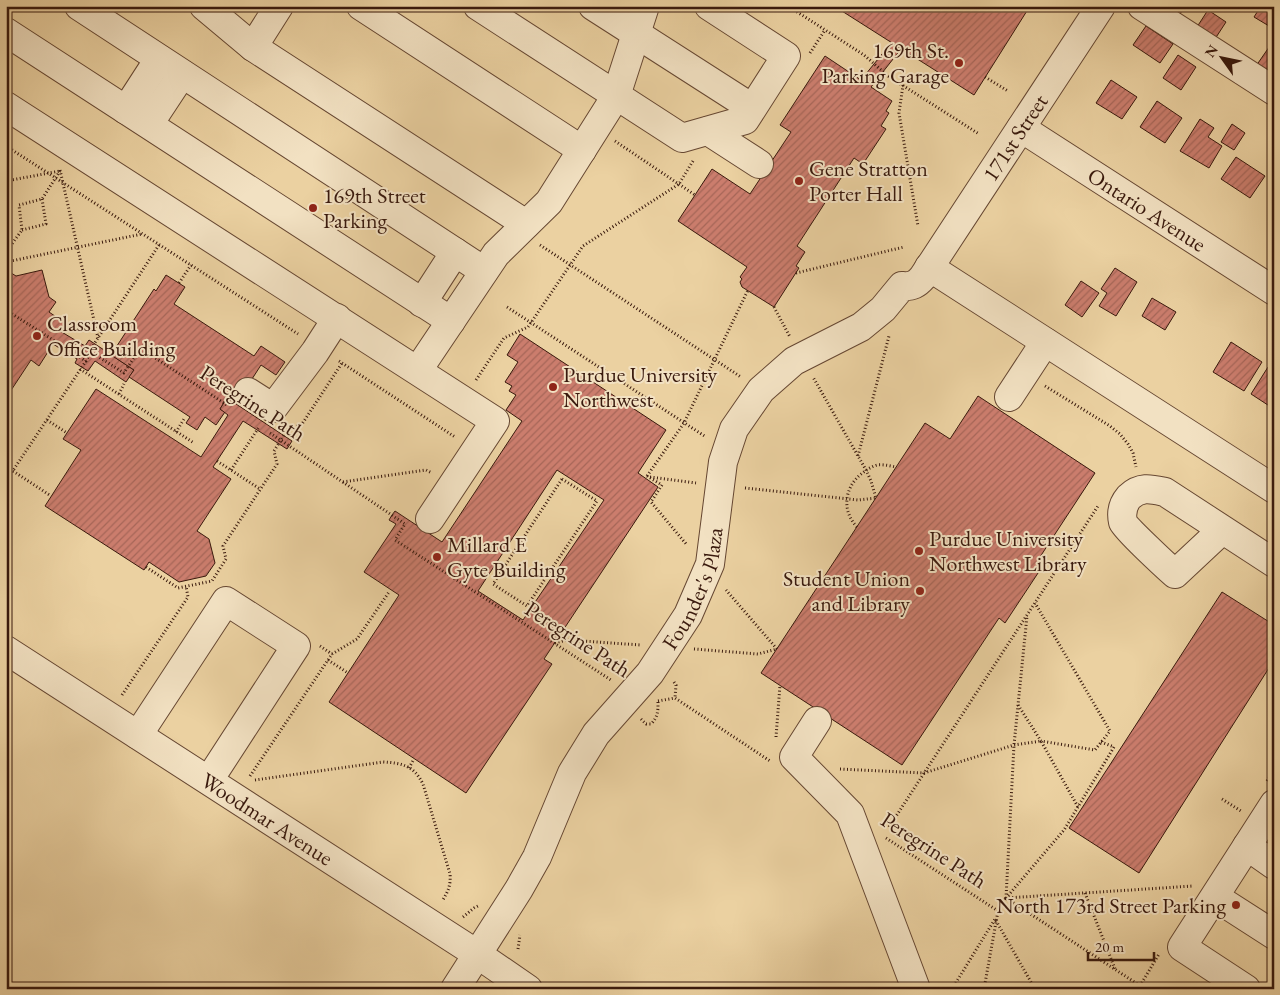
<svg xmlns="http://www.w3.org/2000/svg" width="1280" height="995" font-family="'EB Garamond',serif">
<style>
.building{fill:url(#building-hatch);stroke:#39190d;fill-rule:evenodd}
.lines{fill:none;stroke-linecap:round;stroke-linejoin:round}
.minor-casing{stroke:#664732;stroke-width:30}
.path{stroke:#39190d;stroke-width:3;stroke-dasharray:1 2.5;stroke-linecap:butt}
.minor{stroke:#f2e1c2;stroke-width:28}
.poi-dot{fill:#8f2418;stroke:#f2e1c2;stroke-width:2}
.labels{text-anchor:middle;dominant-baseline:central;stroke-width:4;stroke-linejoin:round;paint-order:stroke}
.poi-label{font-size:22px;fill:#39190d;stroke:#f2e1c2;text-anchor:start}
.street-label{font-size:22px;fill:#39190d;stroke:#f2e1c2}
</style>
<defs>
<pattern id="building-hatch" width="6" height="6" patternUnits="userSpaceOnUse" patternTransform="scale(1.25)"><rect width="6" height="6" fill="#cb7d6d"/><path d="M-1 1l2-2M0 6l6-6M5 7l2-2" fill="none" stroke="#a66658"/></pattern>
</defs>
<rect width="100%" height="100%" fill="#ebd1a1"/>
<filter id="stains"><feTurbulence type="fractalNoise" baseFrequency=".004" numOctaves="4"/><feColorMatrix values="0 0 0 0 .2 0 0 0 0 .09 0 0 0 0 .02 0 0 0 .5 -.17"/></filter>
<radialGradient id="worn" r=".72"><stop offset=".6" stop-color="#630" stop-opacity="0"/><stop offset="1" stop-color="#630" stop-opacity=".3"/></radialGradient>
<!-- building -->
<g class="building">
<path d="M834,6H1030L974,95Z"/>
<path d="M1169,6H1185L1180,14Z"/>
<path d="M1261,6H1274V29L1254,17Z"/>
<path d="M1208,10L1226,22L1213,42L1195,30Z"/>
<path d="M1146,26L1173,44L1160,63L1133,45Z"/>
<path d="M1274,40V68L1269,75L1256,66Z"/>
<path d="M891,43L901,49L871,87L892,101L886,111L889,113L881,126L886,129L863,164L854,158L797,246L805,252L796,266L799,268L774,307L742,287L740,282L742,279L740,277L747,267L678,221L712,169L750,194L791,132L780,125L825,56L861,80Z"/>
<path d="M1178,55L1196,67L1181,90L1163,78Z"/>
<path d="M1111,80L1137,97L1122,119L1096,103Z"/>
<path d="M1157,101L1182,118L1165,143L1140,127Z"/>
<path d="M1200,119L1214,128L1208,137L1222,146L1209,168L1180,151Z"/>
<path d="M1232,124L1245,133L1234,150L1221,142Z"/>
<path d="M1236,157L1265,176L1250,198L1221,179Z"/>
<path d="M1115,268L1137,282L1116,316L1099,306L1107,293L1101,289Z"/>
<path d="M42,270L49,297L56,302L49,312L65,323L60,331L85,346L89,340L134,370L126,382L95,361L88,371L75,363L77,359L53,344L39,366L31,360L6,398V274L8,271L16,276Z"/>
<path d="M166,275L185,287L174,304L254,356L261,346L285,362L276,375L261,365L236,404L227,398L220,409L225,412L216,425L205,417L197,430L186,423L190,417L129,377L134,370L111,355L154,289L156,291Z"/>
<path d="M1081,281L1099,293L1082,317L1065,305Z"/>
<path d="M1152,298L1176,312L1165,330L1142,316Z"/>
<path d="M520,334L666,430L638,473L658,487L544,659L552,664L466,793L329,702L399,595L364,572L396,524L389,520L392,515L395,511L442,542L522,421L506,410L516,395L509,391L512,386L505,382L518,362L507,355ZM557,470L604,500L523,620L478,591Z"/>
<path d="M1231,342L1262,362L1244,391L1213,372Z"/>
<path d="M1268,367L1274,371V409L1251,394Z"/>
<path d="M96,389L201,457L228,415L220,409L227,398L292,441L287,449L243,421L213,467L231,479L197,531L209,539L215,563L206,576L179,582L149,562L144,570L45,506L81,450L63,439Z"/>
<path d="M978,396L1095,473L1038,560L1044,564L1005,623L999,618L902,765L761,673L925,423L950,439Z"/>
<path d="M1222,592L1274,625V660L1139,873L1069,828Z"/>
</g>
<g class="lines">
<!-- minor casing -->
<g class="minor-casing">
<g id="minor">
<path d="M79,6L484,271"/>
<path d="M204,6L253,47L526,224"/>
<path d="M361,6L582,150"/>
<path d="M478,6L682,138L745,120L786,56L709,6"/>
<path d="M593,6L752,108"/>
<path d="M1142,6L1274,91"/>
<path d="M6,32L451,321"/>
<path d="M253,47L279,6"/>
<path d="M6,106L495,421L430,519"/>
<path d="M126,110L159,59"/>
<path d="M149,124L182,74"/>
<path id="s1" d="M1021,128L1274,291"/>
<path d="M708,131L759,164"/>
<path d="M929,267L1274,489"/>
<path d="M422,303L455,252"/>
<path d="M418,370L496,254L549,202L616,96L645,6"/>
<path d="M248,392L273,408L315,352L337,318"/>
<path d="M1009,397L1045,342"/>
<path d="M1222,530L1175,574C1166,566 1126,529 1123,522C1121,513 1123,504 1129,497C1141,486 1151,489 1165,492L1274,563"/>
<path id="s2" d="M6,650L477,954L528,989"/>
<path d="M817,721L794,757L850,814L916,989"/>
<path d="M138,735L226,601L296,646L209,780"/>
<path d="M1247,846L1274,865"/>
<path d="M1215,897L1274,935"/>
<path id="s3" d="M455,989L519,889L537,857L572,773L596,734L650,673L688,615L710,564L723,462L734,429L761,390L794,361L861,327L883,309L902,286C912,287 917,284 923,277L1101,6"/>
<path d="M1246,989L1182,947L1274,804"/>
</g>
</g>
<!-- path -->
<g class="path">
<path d="M788,6L864,55L888,76L979,134"/>
<path d="M810,53L825,30"/>
<path d="M985,77L1008,91"/>
<path d="M903,85L899,113L918,226"/>
<path d="M615,141L695,195"/>
<path d="M6,146L298,334"/>
<path d="M60,170L98,338"/>
<path d="M6,181L60,171"/>
<path d="M22,230L46,224L42,199"/>
<path d="M540,245L741,377"/>
<path d="M6,252L22,230L19,205L42,199L60,171"/>
<path d="M6,262L142,234"/>
<path d="M796,273L904,247"/>
<path d="M179,283L191,265"/>
<path d="M507,307L706,437"/>
<path d="M774,307L790,337"/>
<path d="M6,310L86,361L91,352L124,373L140,348L227,405"/>
<path d="M91,352L94,344L159,245"/>
<path d="M339,361L455,437"/>
<path d="M80,369L194,443"/>
<path d="M476,380L504,338L528,327L583,246L679,184L693,161"/>
<path d="M1045,386L1110,426L1120,434L1128,444L1133,453L1136,467"/>
<path d="M119,394L124,384"/>
<path d="M47,420L67,433"/>
<path d="M176,432L184,419"/>
<path d="M270,433L405,524L395,540L611,680"/>
<path d="M858,456L889,336"/>
<path d="M217,461L260,489"/>
<path d="M231,470L259,427"/>
<path d="M13,471L51,496"/>
<path d="M647,476L662,485L651,502L687,545"/>
<path d="M647,476L684,423L748,290"/>
<path d="M650,477L696,483"/>
<path d="M562,479L597,501L527,606L493,584Z"/>
<path d="M6,481L86,361"/>
<path d="M343,482L426,470L432,473"/>
<path d="M745,488L858,500L876,498L871,481L866,470L813,377"/>
<path d="M857,527C842,511 844,489 860,475C865,471 870,467 877,465C883,464 890,466 896,467"/>
<path d="M146,567L178,588L212,581L226,559L223,546L277,464L274,451L287,430L302,424L342,363"/>
<path d="M555,643L567,640L641,645"/>
<path d="M320,646L332,654"/>
<path d="M694,649L758,654L777,649L726,590"/>
<path d="M328,660L348,673"/>
<path d="M674,682L676,685L675,698"/>
<path d="M122,695L188,597L186,586"/>
<path d="M658,701L675,698L770,761"/>
<path d="M1018,705L1041,741L1095,750L1110,731L1035,603"/>
<path d="M641,719L646,724H651C658,717 658,711 658,702"/>
<path d="M776,737L780,685"/>
<path d="M1101,742L1114,747L1064,830L1006,898L1193,886"/>
<path d="M409,768L414,759"/>
<path d="M840,769L924,773L1014,745L1041,741L1078,807"/>
<path d="M250,776L332,654L357,639L389,592"/>
<path d="M255,780L383,762C403,763 414,766 423,784L450,874C451,885 448,892 442,901"/>
<path d="M1267,781L1274,770"/>
<path d="M1222,799L1241,811"/>
<path d="M889,827L1098,506"/>
<path d="M886,838L998,911L1006,898L1145,989"/>
<path d="M1085,893L1115,969"/>
<path d="M1006,898L1014,745L1027,616"/>
<path d="M463,917L474,908L478,906"/>
<path d="M518,949L520,935"/>
<path d="M1140,986L1159,954"/>
<path d="M952,989L995,919L1035,989"/>
<path d="M984,989L998,911"/>
</g>
<!-- minor -->
<use href="#minor" class="minor"/>
</g>
<!-- markers -->
<g class="poi-dot">
<circle cx="959" cy="63" r="5"/>
<circle cx="799" cy="181" r="5"/>
<circle cx="313" cy="208" r="5"/>
<circle cx="37" cy="336" r="5"/>
<circle cx="553" cy="387" r="5"/>
<circle cx="919" cy="551" r="5"/>
<circle cx="437" cy="557" r="5"/>
<circle cx="920" cy="591" r="5"/>
<circle cx="1236" cy="905" r="5"/>
</g>
<g class="labels">
<!-- poi labels -->
<g class="poi-label">
<text x="949" y="50" text-anchor="end">169th St.<tspan x="949" dy="25">Parking Garage</tspan></text>
<text x="809" y="168">Gene Stratton<tspan x="809" dy="25">Porter Hall</tspan></text>
<text x="323" y="195">169th Street<tspan x="323" dy="25">Parking</tspan></text>
<text x="47" y="323">Classroom<tspan x="47" dy="25">Office Building</tspan></text>
<text x="563" y="374">Purdue University<tspan x="563" dy="25">Northwest</tspan></text>
<text x="929" y="538">Purdue University<tspan x="929" dy="25">Northwest Library</tspan></text>
<text x="447" y="544">Millard E<tspan x="447" dy="25">Gyte Building</tspan></text>
<text x="910" y="578" text-anchor="end">Student Union<tspan x="910" dy="25">and Library</tspan></text>
<text x="1226" y="905" text-anchor="end">North 173rd Street Parking</text>
</g>
<!-- street labels -->
<g class="street-label">
<text stroke="none"><textPath href="#s3" startOffset="1052">171st Street</textPath></text>
<text stroke="none"><textPath href="#s1" startOffset="150">Ontario Avenue</textPath></text>
<text transform="translate(253 403) rotate(33)">Peregrine Path</text>
<text stroke="none"><textPath href="#s3" startOffset="470">Founder's Plaza</textPath></text>
<text transform="translate(578 639) rotate(33)">Peregrine Path</text>
<text stroke="none"><textPath href="#s2" startOffset="311">Woodmar Avenue</textPath></text>
<text transform="translate(934 850) rotate(33)">Peregrine Path</text>
</g>
</g>
<!-- margin -->
<rect width="1280" height="995" fill="none" stroke="#ebd1a1" stroke-width="25"/>
<rect x="8" y="8" width="1265" height="980" fill="none" stroke="#39190d" stroke-width="2.5"/>
<rect x="12" y="12" width="1255" height="970" fill="none" stroke="#39190d"/>
<!-- north arrow -->
<g transform="translate(1222 58) rotate(303)" stroke="#f2e1c2" stroke-width="4" paint-order="stroke">
<path d="M0-4L9 19L0 12L-9 19Z" fill="#39190d"/>
<text y="-8" font-size="14" font-weight="bold" text-anchor="middle" fill="#39190d">N</text>
</g>
<!-- scale -->
<path d="M1088 952v8h66v-8" fill="none" stroke="#39190d" stroke-width="2.5"/>
<text x="1095" y="952" font-size="15" fill="#39190d" stroke="#f2e1c2" stroke-width="4" paint-order="stroke">20 m</text>
<rect width="100%" height="100%" filter="url(#stains)"/>
<rect width="100%" height="100%" fill="url(#worn)"/>
</svg>
